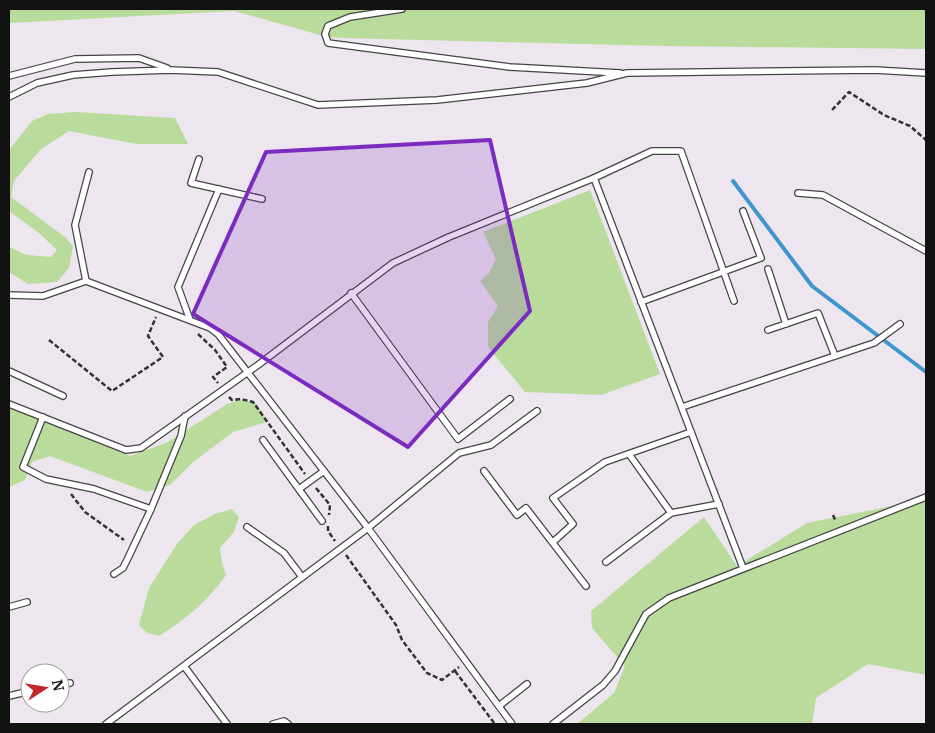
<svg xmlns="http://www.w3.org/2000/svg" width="935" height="733" font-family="Merriweather,serif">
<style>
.industrial{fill:#eee6ef;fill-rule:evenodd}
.forest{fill:#b9dc9c}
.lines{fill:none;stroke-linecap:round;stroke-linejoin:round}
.stream{stroke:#3f96cf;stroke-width:4}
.service-casing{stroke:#444;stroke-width:8}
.path{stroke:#333;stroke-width:2.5;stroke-dasharray:5 2.5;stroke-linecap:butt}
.service{stroke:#fff;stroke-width:5.5}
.marked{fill:#7b2cbf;fill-opacity:0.2;stroke:#7b2cbf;stroke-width:4;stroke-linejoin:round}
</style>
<rect width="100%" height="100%" fill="#fffdf5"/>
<!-- industrial -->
<path class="industrial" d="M9,9H926V724H9ZM30,673H60V703H30Z"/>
<!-- forest -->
<g class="forest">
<path d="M9,9H926V49L664,46L341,38L327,37L234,11L9,23Z"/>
<path d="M76,112L175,118L188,144H136L69,131L41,149L14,181L11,197L65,237L73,246L69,268L57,282L28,284L9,272V247L27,255L51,257L57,250L39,233L9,211V150L32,121L48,114Z"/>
<path d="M590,190L660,374L601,395L525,392L488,347V322L498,306L480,281L489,273L496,259L483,232Z"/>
<path d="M239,400L256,403L267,422L233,432L192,463L170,485L147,492L50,456L32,462L25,480L9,487V407L130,456L166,443L227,404Z"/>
<path d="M926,499V675L868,664L816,698L812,724H577L614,693L625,666L592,628L591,611L704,517L737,566L807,523Z"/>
<path d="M232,509L239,517L234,532L220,548L222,563L226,575C208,601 186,619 159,636L147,633L139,625L149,588L177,544L194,525L215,514Z"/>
</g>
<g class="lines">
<!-- stream -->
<path class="stream" d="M733,181L812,286L926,372"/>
<!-- service casing -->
<g class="service-casing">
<g id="service">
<path d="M402,9L350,17L328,26L325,34L328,43L510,67L620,73"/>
<path d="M9,76L75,59L139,58L167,68"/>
<path d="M9,97L37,83L73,75L112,72L171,70L218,72L318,105L437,100L587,83L627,73L875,70L926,73"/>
<path d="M199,159L191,183L262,199"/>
<path d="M594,178L743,568"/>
<path d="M798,193L823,195L926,251"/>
<path d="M768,269L786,324"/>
<path d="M86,281L75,225L89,172"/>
<path d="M351,293L458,439L510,399"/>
<path d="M9,295L43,296L86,281L210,328L218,334L368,528L512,724"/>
<path d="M641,302L761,258L743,211"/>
<path d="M190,320L178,287L219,189"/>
<path d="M768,330L818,313L835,356"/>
<path d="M9,371L63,396"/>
<path d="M9,404L126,450L141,448L258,365L393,263L449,237L594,178L652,151H681L734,301"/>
<path d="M682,407L874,343L900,324"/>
<path d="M43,417L23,467L46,479L94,489L151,509"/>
<path d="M263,440L322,521"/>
<path d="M629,454L671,513L719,504"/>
<path d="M484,471L517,515L526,508L586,586"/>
<path d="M299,489L324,471"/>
<path d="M247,527L284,553L302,577"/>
<path d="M553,542L573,524L553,498L605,462L691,432"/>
<path d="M606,562L671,513"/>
<path d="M114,574L123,568L128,558L151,509L181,436L185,416"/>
<path d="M9,607L27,602"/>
<path d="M184,666L227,724"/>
<path d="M60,685L70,683"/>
<path d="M9,696L30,691"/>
<path d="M499,706L527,684"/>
<path d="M106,724L368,528L459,453L491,445L537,411"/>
<path d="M273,724L284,721L288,724"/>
<path d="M553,724L603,685L615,671L646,614L669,598L926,497"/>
</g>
</g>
<!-- path -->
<g class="path">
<path d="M832,110L849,92L884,115L910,126L926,140"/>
<path d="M198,334L215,350L227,367L213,377L218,383"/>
<path d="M49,340L112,391L163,357L148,336L156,317"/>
<path d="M229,397L232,400L241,399L253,402L305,474"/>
<path d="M316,488L330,505L329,515"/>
<path d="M71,494L85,512L124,540"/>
<path d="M833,515L836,522"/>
<path d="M328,526V531L335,541"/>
<path d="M346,555L396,625L402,640L427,673L442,680L459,667"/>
<path d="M455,671L495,724"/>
</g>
<!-- service -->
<use href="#service" class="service"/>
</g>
<!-- marked area -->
<path class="marked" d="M490,140L530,311L408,447L193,314L266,152Z"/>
<!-- border -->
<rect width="935" height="733" fill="none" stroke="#111111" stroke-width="20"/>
<!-- north arrow -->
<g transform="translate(45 688) rotate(78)"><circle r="24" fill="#ffffff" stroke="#a0a0a0"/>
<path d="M0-4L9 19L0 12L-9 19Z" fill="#c4262e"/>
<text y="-8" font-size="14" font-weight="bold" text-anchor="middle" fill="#111111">N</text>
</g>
</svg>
